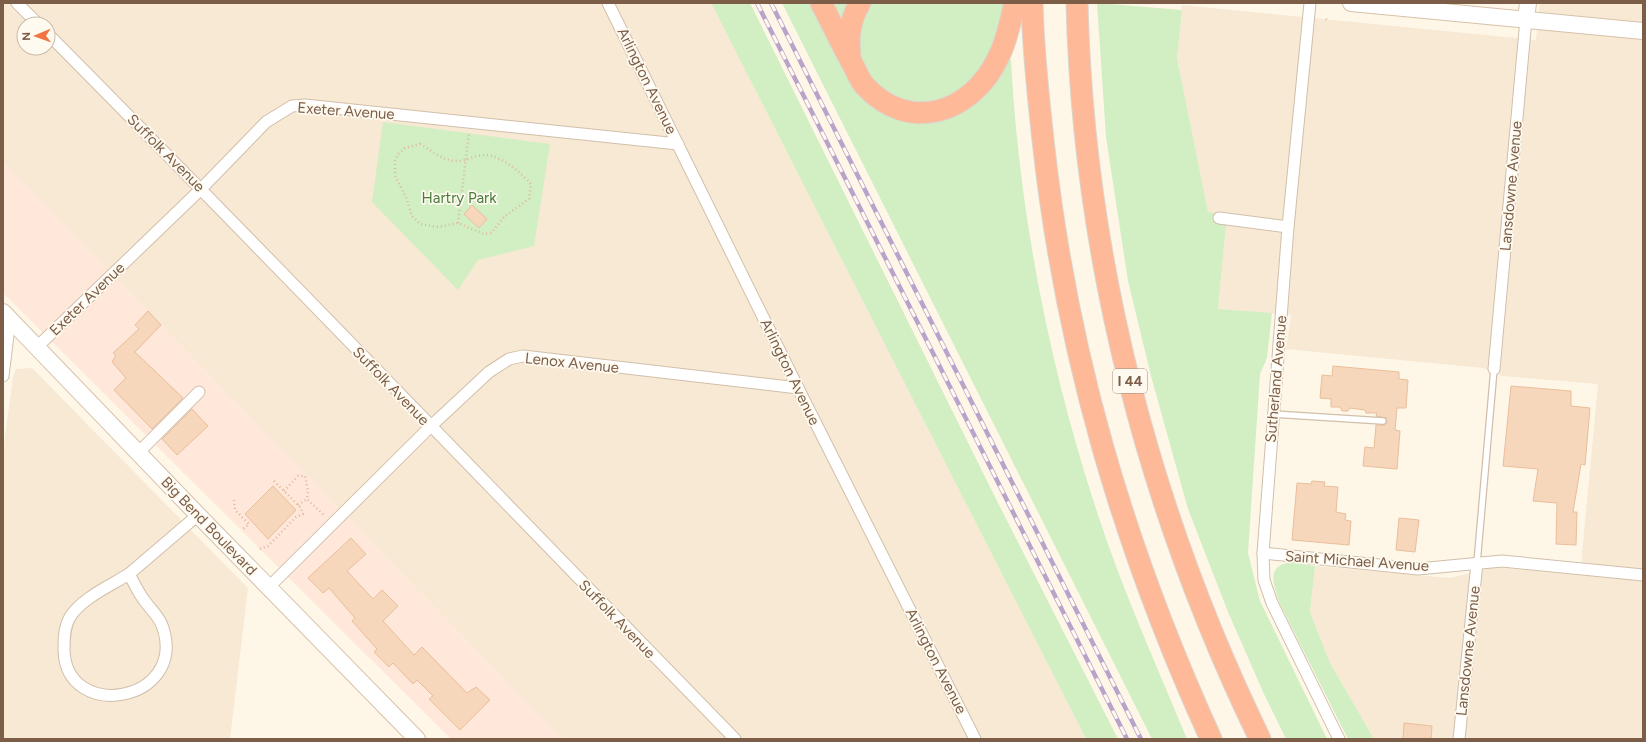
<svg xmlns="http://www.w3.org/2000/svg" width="1646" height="742" font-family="Figtree,sans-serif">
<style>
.residential{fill:#f7e9d4;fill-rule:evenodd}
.commercial{fill:#ffe7da}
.green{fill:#d2eec3}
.building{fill:#f6d7bb;stroke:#eabe9a}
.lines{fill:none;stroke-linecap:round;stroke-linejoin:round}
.lane-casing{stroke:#d2bfab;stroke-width:8}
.street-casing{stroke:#d2bfab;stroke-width:13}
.secondary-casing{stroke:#d8c1aa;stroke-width:18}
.highway-casing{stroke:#ddd5cf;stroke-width:23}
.path{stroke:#dcba9e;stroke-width:2.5;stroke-dasharray:1 3;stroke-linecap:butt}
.lane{stroke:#fff;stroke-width:5.5}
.street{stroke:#fff;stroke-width:11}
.secondary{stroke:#fff;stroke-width:16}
.highway{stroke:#fdb998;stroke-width:21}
.rail-casing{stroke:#baa3ca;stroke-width:4.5}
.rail{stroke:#fffaef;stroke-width:3;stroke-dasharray:9;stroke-linecap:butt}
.labels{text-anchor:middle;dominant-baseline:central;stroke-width:3.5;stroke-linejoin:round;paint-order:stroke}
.shield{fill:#fffaef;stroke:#a38c7a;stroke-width:1}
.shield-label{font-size:14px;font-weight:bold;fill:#7b5d48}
.street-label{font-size:15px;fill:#7b5d48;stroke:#fffaef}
.park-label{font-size:15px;fill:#4b7b3c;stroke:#fffaef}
</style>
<rect width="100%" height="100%" fill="#fef7e7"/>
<!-- residential -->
<g class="residential">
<path d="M3,3H711L1086,739H562L3,162ZM24,24H48V48H24Z"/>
<path d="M1540,3H1643V739H1374L1330,663L1310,612L1315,566L1450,578L1493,567L1580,575L1598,384L1502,376L1483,368L1286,349L1291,315L1218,309L1227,215L1208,213L1177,58L1182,5L1536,40Z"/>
<path d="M32,368L248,588L230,739H3V452L13,377L16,369Z"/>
</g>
<!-- commercial -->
<path class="commercial" d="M3,162L562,739H451L3,293Z"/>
<!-- green -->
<g class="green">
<path d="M711,3H750L994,495L1118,739H1086Z"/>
<path d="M782,3H814L854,84L923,121L1005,62L1011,60C1019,212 1049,366 1097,512C1122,589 1156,664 1187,739H1152Z"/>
<path d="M829,3H850L843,31Z"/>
<path d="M867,3H1006L1004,27L981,71L952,98L929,103H908L889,95L873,83L862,64L855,44Z"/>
<path d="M1097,3L1182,10L1177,58L1208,212L1227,215L1218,309L1272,313L1267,358L1260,374L1248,553L1260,601L1327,739H1286L1264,694L1228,612L1188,509L1151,376L1128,281L1106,137Z"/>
<path d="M383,122L550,144L534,246L478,260L458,290L372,202Z"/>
<path d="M1291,562L1315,566L1310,612L1330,663L1374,739H1348L1279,602C1274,584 1265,566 1291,562Z"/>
</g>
<!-- building -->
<g class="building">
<path d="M472,205L487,219L479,228L464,214Z"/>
<path d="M148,311L161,325L135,352L183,398L152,429L114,390L126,378L112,362L116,355L113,353L139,329L135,325Z"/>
<path d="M1333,366L1399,372V379L1408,380L1406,408H1397L1395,430L1400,431L1397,469L1363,466L1365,447L1374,448L1376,425H1385L1387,421L1386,418L1376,416L1377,413H1366L1365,410L1350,408L1348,411H1342L1340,407H1331V399L1320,398L1322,375L1332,376Z"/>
<path d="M1511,386L1571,391V406L1590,408L1585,465L1581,464L1573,512H1577L1576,545L1556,544L1557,503L1533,501L1538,469L1503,466Z"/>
<path d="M192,409L208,426L177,455L162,439Z"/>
<path d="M1312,481L1325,482L1324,486L1338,487L1336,512L1346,514L1345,520L1351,521L1349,545L1292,540L1297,483L1311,484Z"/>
<path d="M273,486L296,510L268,539L245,514Z"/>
<path d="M1399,518L1419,520L1415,552L1396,550Z"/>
<path d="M351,538L366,554L347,571L373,599L382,590L398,606L383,621L414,655L422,647L467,693L476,687L490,700L460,730L429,699L433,696L417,680L413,684L393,663L389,667L374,652L377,649L352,621L355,618L329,588L323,593L308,578Z"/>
<path d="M1404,723L1432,726L1431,739H1403Z"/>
</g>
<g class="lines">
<!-- lane casing -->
<g class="lane-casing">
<g id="lane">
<path d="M1273,414L1383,421"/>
<path d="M1477,563L1494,369"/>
</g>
</g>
<!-- street casing -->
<g class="street-casing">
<g id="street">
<path d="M17,3L38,24"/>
<path d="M608,3L798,388L975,739"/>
<path d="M1310,3L1288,227L1263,553L1264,580L1272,603L1339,739"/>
<path d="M48,34C279,267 506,504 735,739"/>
<path d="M1219,218L1288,227"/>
<path d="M37,347L201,189L266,122L292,106L305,105L678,144"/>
<path d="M1494,369L1526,19"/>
<path d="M3,376L10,319"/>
<path d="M138,453L199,392"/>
<path d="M1263,553L1418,569L1502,561L1643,575"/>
<path d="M129,574C134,583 138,592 144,600C151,610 160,617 163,628C187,702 66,723 64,650C64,640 64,627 70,617C82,598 110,586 129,574Z"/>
<path d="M129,574L198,515"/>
<path d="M268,588L430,427L489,372L509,359L523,356L798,388"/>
<path d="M1459,739L1477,563"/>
</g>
</g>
<!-- secondary casing -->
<g class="secondary-casing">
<g id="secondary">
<path d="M1351,3L1643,31"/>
<path d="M1526,19L1528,3"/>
<path d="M3,312L198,515L417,739"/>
</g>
</g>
<!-- highway casing -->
<g class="highway-casing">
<g id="highway">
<path d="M821,3C832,24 842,45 853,65C857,72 860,81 865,86C909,134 972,113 998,58C1007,41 1010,22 1015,3"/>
<path d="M1032,3C1033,49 1038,95 1043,140C1066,352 1123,546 1211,739"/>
<path d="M1077,3C1083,257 1149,511 1260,739"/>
<path d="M850,55C848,35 850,20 860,3"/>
</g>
</g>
<!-- path -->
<g class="path">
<path d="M1326,19L1328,21"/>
<path d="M420,144C431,150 443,161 456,161C465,162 475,155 484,155C501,155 520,172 531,184L529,199L505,216L491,233L484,234L458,223L438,227L420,224L412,216L406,197L395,176V161L398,154L405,148Z"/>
<path d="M458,223L469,133"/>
<path d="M284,491L298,476H305L308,491L307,499"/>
<path d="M234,500L235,510L249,524L242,530"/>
<path d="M298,505L307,499L325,516"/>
<path d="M260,549L268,546L296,517L303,514L301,508L273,480"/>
</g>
<!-- lane -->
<use href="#lane" class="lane"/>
<!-- street -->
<use href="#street" class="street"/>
<!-- secondary -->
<use href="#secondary" class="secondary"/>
<!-- highway -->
<use href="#highway" class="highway"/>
<!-- rail casing -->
<g class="rail-casing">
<g id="rail">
<path d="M757,3L1127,739"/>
<path d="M771,3L1141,739"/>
</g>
</g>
<!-- rail -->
<use href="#rail" class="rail"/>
</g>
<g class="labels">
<!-- shield labels -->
<rect class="shield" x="1113" y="369" width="34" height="24" rx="3"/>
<g class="shield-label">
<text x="1130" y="381">I 44</text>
</g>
<!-- street labels -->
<g class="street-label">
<text transform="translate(647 81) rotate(64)">Arlington Avenue</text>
<text transform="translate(346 111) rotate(4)">Exeter Avenue</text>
<text transform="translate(166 153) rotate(45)">Suffolk Avenue</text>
<text transform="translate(1511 186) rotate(-85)">Lansdowne Avenue</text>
<text transform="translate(87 299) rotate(-44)">Exeter Avenue</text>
<text transform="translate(572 363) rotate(6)">Lenox Avenue</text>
<text transform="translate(790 372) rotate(64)">Arlington Avenue</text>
<text transform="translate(1276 379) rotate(-85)">Sutherland Avenue</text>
<text transform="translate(391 386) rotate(46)">Suffolk Avenue</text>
<text transform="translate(209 526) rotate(46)">Big Bend Boulevard</text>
<text transform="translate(1357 561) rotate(4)">Saint Michael Avenue</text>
<text transform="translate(617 619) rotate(46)">Suffolk Avenue</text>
<text transform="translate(1468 651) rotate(-84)">Lansdowne Avenue</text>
<text transform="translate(936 661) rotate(63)">Arlington Avenue</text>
</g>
<!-- park labels -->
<g class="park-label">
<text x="459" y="198">Hartry Park</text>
</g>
</g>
<!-- border -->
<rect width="1646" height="742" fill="none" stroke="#7b5d48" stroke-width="8"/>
<!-- north arrow -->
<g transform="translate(36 36) rotate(268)"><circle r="19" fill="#fffaef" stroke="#cabbac"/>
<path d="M0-3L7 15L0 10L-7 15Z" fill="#f27441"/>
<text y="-6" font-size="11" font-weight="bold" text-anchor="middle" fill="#7b5d48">N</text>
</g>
</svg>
